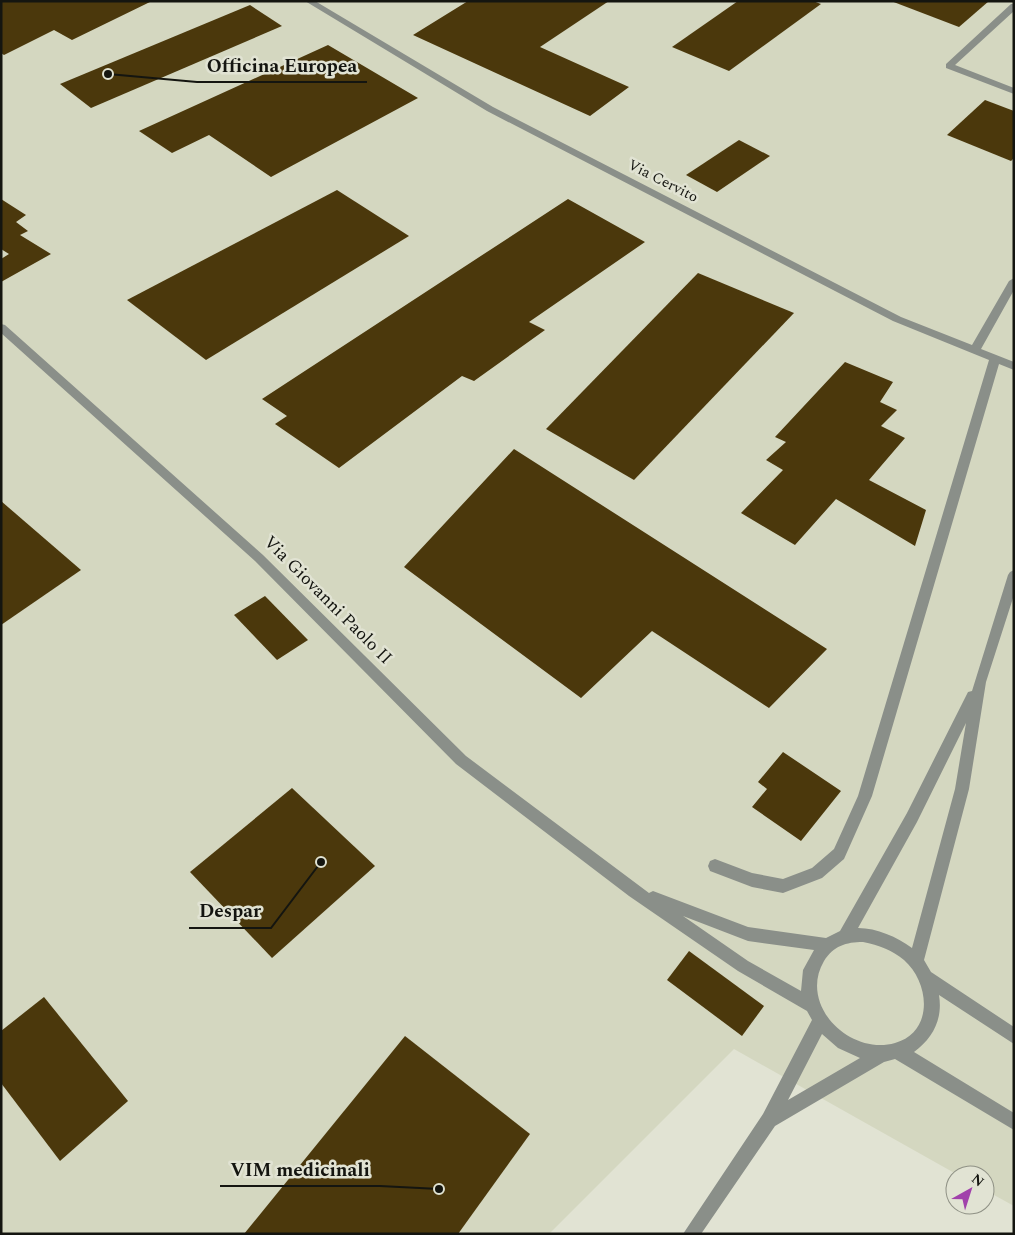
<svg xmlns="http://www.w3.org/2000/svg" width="1015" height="1235" font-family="Spectral,serif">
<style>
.built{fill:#d4d7c0}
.building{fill:#4b380c}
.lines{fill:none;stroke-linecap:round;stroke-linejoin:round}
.minor{fill:#8a8f89;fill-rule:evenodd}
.labels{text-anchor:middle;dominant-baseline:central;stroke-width:5;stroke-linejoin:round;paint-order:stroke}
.far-street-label{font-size:15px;fill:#141510;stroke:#e1e3d3}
.street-label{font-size:18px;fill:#141510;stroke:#e1e3d3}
.leader{fill:none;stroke:#141510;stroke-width:2}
.callout-dot{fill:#141510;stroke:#e1e3d3;stroke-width:2}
.callout-label{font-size:19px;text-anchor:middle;font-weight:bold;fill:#141510;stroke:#e1e3d3;stroke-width:5;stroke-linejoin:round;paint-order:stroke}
</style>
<rect width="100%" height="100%" fill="#e1e3d3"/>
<!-- built -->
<path class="built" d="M1,1H1014V1206L985,1190V1175H958L734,1049L549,1234H1Z"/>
<!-- building -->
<g class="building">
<path d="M1,1H152L72,40L54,30L4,55L1,53Z"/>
<path d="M468,1H609L540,47L629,87L590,116L413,35Z"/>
<path d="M738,1H813L821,4L729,71L672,47Z"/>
<path d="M891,1H989L959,27Z"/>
<path d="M250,5L282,26L91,108L60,84Z"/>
<path d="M328,45L418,98L271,177L209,135L172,153L139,131Z"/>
<path d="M985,100L1014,111V158L1011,161L947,135Z"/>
<path d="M739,140L770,156L717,192L686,175Z"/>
<path d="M337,190L409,236L206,360L127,300Z"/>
<path d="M1,199L26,215L16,222L28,231L20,235L51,254L1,282V259L9,254L1,249Z"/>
<path d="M568,199L645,242L529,322L545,330L474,381L462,376L339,468L275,424L287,416L262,399Z"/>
<path d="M698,273L794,313L634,480L546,429Z"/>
<path d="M845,362L893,382L880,402L897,410L881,426L905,438L869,480L926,510L915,546L836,499L795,545L741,513L783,470L766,460L786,442L775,437Z"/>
<path d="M514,449L827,649L769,708L652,631L581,698L404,567Z"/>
<path d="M1,501L81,570L1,625Z"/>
<path d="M265,596L308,640L277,660L234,615Z"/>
<path d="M783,752L841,791L801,841L752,807L767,789L758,782Z"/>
<path d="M292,788L375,866L272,958L190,872Z"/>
<path d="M689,951L764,1006L742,1036L667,980Z"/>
<path d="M44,997L128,1101L60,1161L1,1083V1031Z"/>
<path d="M405,1036L530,1134L458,1234H244Z"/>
</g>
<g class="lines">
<!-- minor -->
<g class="minor">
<path d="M305,1H315L493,107L901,317L972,345L1009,281L1014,278V290L981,349L1014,362V370L999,364L872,796L844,859L822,878L783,893L752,887L710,871L708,866L710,861L715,859L752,873L783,879L812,868L834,849L858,796L989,360L893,321L487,111Z"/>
<path d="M1011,4H1014V11L955,65L1014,88V94L946,68V64Z"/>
<path d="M1,324L5,325L263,555L466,756L649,893L653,891L748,927L826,938L840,931L907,813L968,692L972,691L1008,575L1010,572L1014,570V595L986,682L969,789L924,960L931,972L1014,1027V1044L939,995C943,1019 933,1038 914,1052L1014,1113V1130L895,1059L884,1062L775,1126L701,1234H683L763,1114L812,1020L807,1011L738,971L629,896L456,764L255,561L1,333ZM966,723L955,789L912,948C897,937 877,928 858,928L917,822ZM683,916L748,941L814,950L803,970L801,991L748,961ZM863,942C879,945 892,950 904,960C930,983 934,1032 895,1043C850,1056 798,1005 824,961C833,946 846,942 863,942ZM822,1034L838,1048L860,1058L788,1100Z"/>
</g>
</g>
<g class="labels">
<!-- far-street labels -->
<g class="far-street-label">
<text transform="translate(663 181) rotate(27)">Via Cervito</text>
</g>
<!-- street labels -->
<g class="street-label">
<text transform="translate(328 600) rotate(45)">Via Giovanni Paolo II</text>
</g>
</g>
<!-- callouts -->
<path class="leader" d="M108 74L197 82H367M321 862L271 928H189M439 1189L380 1186H220"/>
<g class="callout-dot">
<circle cx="108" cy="74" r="5"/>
<circle cx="321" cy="862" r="5"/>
<circle cx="439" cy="1189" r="5"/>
</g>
<g class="callout-label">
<text x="282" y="72">Officina Europea</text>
<text x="230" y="917">Despar</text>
<text x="300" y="1176">VIM medicinali</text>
</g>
<!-- border -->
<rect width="1015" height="1235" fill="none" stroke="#141510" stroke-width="5"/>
<!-- north arrow -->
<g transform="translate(970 1190) rotate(39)"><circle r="24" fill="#e1e3d3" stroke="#8f9185"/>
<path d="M0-4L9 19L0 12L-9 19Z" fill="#a142ab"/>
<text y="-8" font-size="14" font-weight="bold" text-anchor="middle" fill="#141510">N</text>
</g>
</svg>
